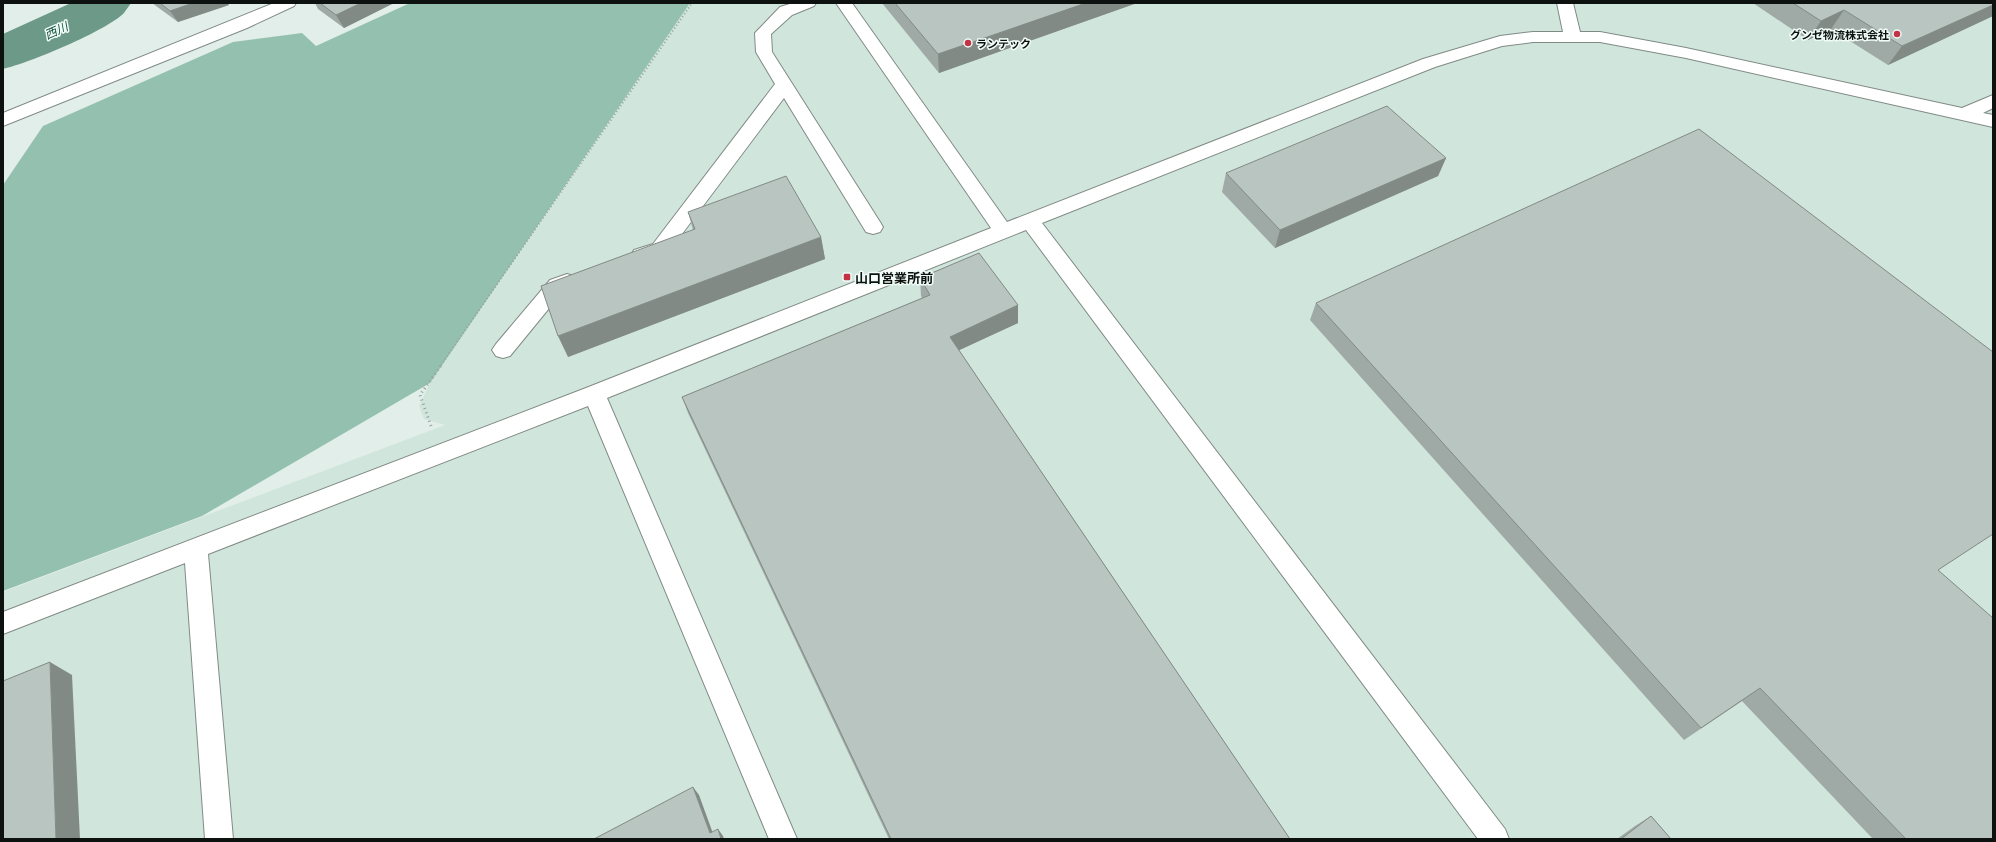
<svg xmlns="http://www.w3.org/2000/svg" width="1996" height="842" font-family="'Playfair Display','Noto Sans JP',serif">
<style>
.built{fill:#d0e5dc}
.forest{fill:#94c1af}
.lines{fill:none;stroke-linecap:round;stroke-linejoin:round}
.river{fill:#6d9988;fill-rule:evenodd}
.minor-casing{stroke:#808b86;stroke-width:2}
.path-far1{stroke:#99a29e;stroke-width:2;stroke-dasharray:1 2.5;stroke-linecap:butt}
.path{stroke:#99a29e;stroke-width:3;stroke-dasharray:1 3.5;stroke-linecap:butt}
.minor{fill:#fff;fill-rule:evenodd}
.wall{fill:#9fa9a5}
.shaded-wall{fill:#828a86}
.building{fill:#b9c5c0;stroke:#828a86}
.poi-dot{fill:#c43345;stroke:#effcf7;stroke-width:1.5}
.labels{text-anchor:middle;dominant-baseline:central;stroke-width:3;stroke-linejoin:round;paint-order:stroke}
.far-poi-label{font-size:11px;font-weight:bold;fill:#0d110f;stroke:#effcf7;text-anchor:end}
.far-water-label{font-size:12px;font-style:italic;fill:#185240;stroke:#effcf7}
.poi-label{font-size:13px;font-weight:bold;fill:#0d110f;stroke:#effcf7;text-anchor:start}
</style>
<rect width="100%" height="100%" fill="#e2eee9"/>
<!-- built -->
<path class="built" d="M690,3H1993V839H3V592L445,425L424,419L419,406L430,383Z"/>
<!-- forest -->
<path class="forest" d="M410,3H690L430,383L202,516L3,591V185L43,126L233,42L302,33L316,46Z"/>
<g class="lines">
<!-- river -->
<path class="river" d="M71,3H131C129,6 126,10 124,13C106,31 29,63 3,69V34Z"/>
<!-- minor casing -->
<g class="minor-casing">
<g id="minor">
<path d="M274,3H296L294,6L247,28L3,126V113Z"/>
<path d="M793,3H816L814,6L792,15L771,34L772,52L880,222L883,227L880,232L873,234L866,232L784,98L667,254L641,262L634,260L631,255L634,250L653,244L775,84L756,52L755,33L780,7Z"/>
<path d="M836,3H852L1007,222L1423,59L1500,36L1533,32H1563L1557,3H1573L1580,32H1600L1686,48L1962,108L1993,95V108L1983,113L1993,115V127L1686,58L1600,42H1533L1502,46L1435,67L1042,223L1505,829L1509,839H1478L1026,230L607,398L797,839H769L588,406L208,554L233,839H205L185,563L3,634V612L586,388L991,228Z"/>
<path d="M567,274L574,276L577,281L574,286L564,290L510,356L503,358L496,356L492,350L496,344L550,280Z"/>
</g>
</g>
<!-- path-far1 -->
<path class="path-far1" d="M441,365L692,3"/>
<!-- path -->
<path class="path" d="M431,426L420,395L442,364"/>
<!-- minor -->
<use href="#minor" class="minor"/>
</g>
<!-- wall -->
<g class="wall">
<path d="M152,3H227L229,5L178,22Z"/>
<path d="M315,3H394L344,28L318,9Z"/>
<path d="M882,3H1137L939,73Z"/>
<path d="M1753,3H1993V16L1888,65L1831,29L1808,40Z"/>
<path d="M1446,158L1438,176L1275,248L1222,192L1226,173Z"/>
<path d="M688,212L821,237L825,259L568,357L693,230Z"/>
<path d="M920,278L1018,323L959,350L1290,839H889L688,413L682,397L922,298L921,296Z"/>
<path d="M1316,303L1938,570L1993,839H1873L1742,701L1684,740L1310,320Z"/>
<path d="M1651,816L1671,839H1617L1635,826Z"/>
</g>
<!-- shaded-wall -->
<g class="shaded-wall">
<path d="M193,3H227L229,5L178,22L170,11Z"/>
<path d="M361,3H394L344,28L336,15Z"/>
<path d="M1086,3H1137L939,73L938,54Z"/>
<path d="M1993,5V16L1888,65L1902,46Z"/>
<path d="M1844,10L1831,29L1808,40L1821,21Z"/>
<path d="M1446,158L1438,176L1275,248L1280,230Z"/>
<path d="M821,237L825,259L568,357L558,336Z"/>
<path d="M1018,305V323L951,354L950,337Z"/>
<path d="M50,662L72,675L80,839H56Z"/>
<path d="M693,787L699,795L715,839L710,833Z"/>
<path d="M718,829L723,836L724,839H721Z"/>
</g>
<!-- building -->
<g class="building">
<path d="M160,3H193L170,11Z"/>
<path d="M320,3H361L336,15Z"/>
<path d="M895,3H1086L938,54Z"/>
<path d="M1793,3H1993V5L1902,46L1844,10L1821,21Z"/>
<path d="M1387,106L1446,158L1280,230L1226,173Z"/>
<path d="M1699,129L1993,352V534L1938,570L1993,618V839H1906L1760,688L1701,728L1316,303Z"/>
<path d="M786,176L821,237L558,336L541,286L695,229L688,212Z"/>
<path d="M979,253L1018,305L950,337L1290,839H891L682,397L930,295L920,278Z"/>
<path d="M50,662L56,839H3V681Z"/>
<path d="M693,787L710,833L718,829L721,839H594Z"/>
<path d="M1651,816L1671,839H1621Z"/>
</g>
<!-- markers -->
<g class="poi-dot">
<circle cx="1897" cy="34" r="4"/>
<circle cx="968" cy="43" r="4"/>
<rect x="843" y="273" width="8" height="8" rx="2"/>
</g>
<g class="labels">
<!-- far-poi labels -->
<g class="far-poi-label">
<text x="1889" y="34">グンゼ物流株式会社</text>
<text x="976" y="43" text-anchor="start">ランテック</text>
</g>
<!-- far-water labels -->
<g class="far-water-label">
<text transform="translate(56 30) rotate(-24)">西川</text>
</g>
<!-- poi labels -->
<g class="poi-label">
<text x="855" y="277">山口営業所前</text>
</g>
</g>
<!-- border -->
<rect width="1996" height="842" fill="none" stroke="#0d110f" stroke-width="8"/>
</svg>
